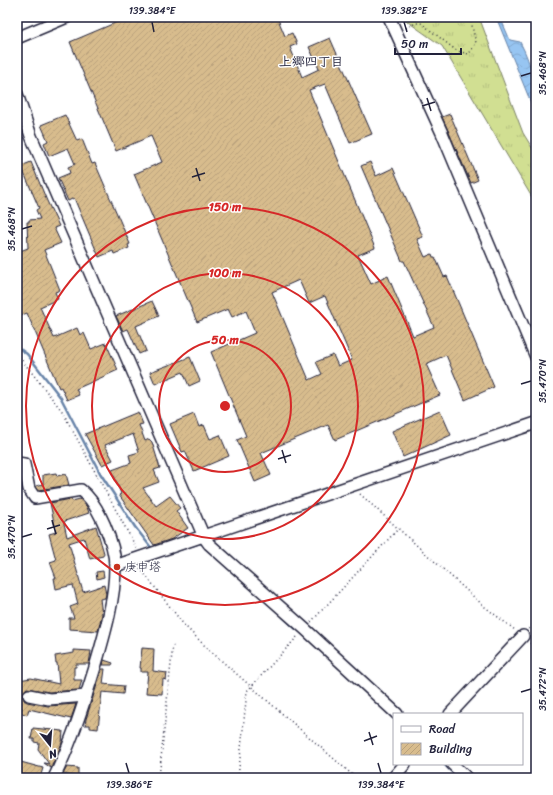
<svg xmlns="http://www.w3.org/2000/svg" width="553" height="795" font-family="Sriracha,'Klee One',sans-serif">
<style>
.grass{fill:url(#grass-tufts);stroke:#7a8066}
.water{fill:url(#water-waves);stroke:#6884a9}
.lines{fill:none;stroke-linecap:round;stroke-linejoin:round}
.stream{stroke:#6884a9;stroke-width:2.5}
.building{fill:url(#building-hatch);stroke:#22223b;fill-rule:evenodd}
.minor-casing{stroke:#22223b;stroke-width:14}
.path{stroke:#22223b;stroke-width:1.5;stroke-dasharray:1 3;stroke-linecap:butt}
.minor{stroke:#fff;stroke-width:11}
.ticks{fill:none;stroke:#22223b;stroke-width:1.5}
.ring{fill:none;stroke:#d62828;stroke-width:2}
.poi-dot{fill:#c8321e;stroke:#fff;stroke-width:1.5}
.labels{text-anchor:middle;dominant-baseline:central;stroke-width:3;stroke-linejoin:round;paint-order:stroke}
.poi-label{font-size:12px;fill:#22223b;stroke:#fff;text-anchor:start}
.neighbourhood-label{font-size:13px;font-weight:bold;fill:#22223b;stroke:#fff}
.centre{fill:#d62828;stroke:#fff;stroke-width:2}
.ring-label{font-size:12px;text-anchor:middle;font-weight:bold;fill:#d62828;stroke:#fff;stroke-width:3;stroke-linejoin:round;paint-order:stroke}
.neatline{fill:none;stroke:#22223b;stroke-width:1.5}
.ticks-label{font-size:10px;text-anchor:middle;fill:#22223b}
</style>
<defs>
<pattern id="grass-tufts" width="24" height="20" patternUnits="userSpaceOnUse"><rect width="24" height="20" fill="#d1df92"/><path d="M3 7l-1-3M5 7V3M7 7l1-3M15 17l-1-3M17 17v-4M19 17l1-3" fill="none" stroke="#b3bf7f"/></pattern>
<pattern id="water-waves" width="16" height="10" patternUnits="userSpaceOnUse"><rect width="16" height="10" fill="#97c5f2"/><path d="M0 5q4-4 8 0t8 0" fill="none" stroke="#82a9d0"/></pattern>
<pattern id="building-hatch" width="6" height="6" patternUnits="userSpaceOnUse"><rect width="6" height="6" fill="#d8bc8d"/><path d="M-1 1l2-2M0 6l6-6M5 7l2-2" fill="none" stroke="#b9a17b"/></pattern>
</defs>
<rect width="100%" height="100%" fill="#fff"/>
<filter id="ink" filterUnits="userSpaceOnUse"><feTurbulence type="fractalNoise" baseFrequency=".025" numOctaves="2"/><feDisplacementMap in="SourceGraphic" scale="8" xChannelSelector="R" yChannelSelector="G"/><feConvolveMatrix kernelMatrix="1 2 1 2 8 2 1 2 1" color-interpolation-filters="sRGB"/></filter>
<g filter="url(#ink)">
<!-- grass -->
<path class="grass" d="M401,17H479L523,133L536,154V204L442,46Z"/>
<!-- water -->
<path class="water" d="M496,17H500L510,40L520,42C533,66 536,89 536,115Z"/>
<g class="lines">
<!-- stream -->
<g class="stream">
<path d="M17,347L27,354L61,398L100,473L135,527L153,550"/>
<path d="M157,557L200,543L205,546"/>
<path d="M283,617L296,629"/>
<path d="M444,764L458,778"/>
</g>
</g>
<!-- building -->
<g class="building">
<path d="M129,17H277L285,36L292,33L297,44L290,47L302,77L319,69L309,47L330,38L372,134L350,143L325,84L309,90L375,248L358,255L371,284L388,276L413,336L434,327L404,261H402L361,166L370,162L376,176L393,168L423,237L417,239L425,257L432,254L433,257H435L444,277L447,276L494,387L465,400L446,355L426,364L440,395L335,440L328,425L261,453L271,475L255,482L237,440L246,436L211,352L255,333L246,311L232,317L228,309L197,322L134,174L162,162L151,136L116,151L70,42ZM299,280L309,303L325,296L352,360L338,366L333,355L316,362L322,374L309,380L272,292Z"/>
<path d="M450,114L478,180L471,183L442,117Z"/>
<path d="M65,115L77,141L82,139L92,164L95,163L130,244L128,245L129,248L114,254L113,251L99,257L74,198L68,201L58,178L70,173L68,167L75,164L68,148L49,156L44,143L48,141L41,125Z"/>
<path d="M31,162L47,201L59,226L54,228L61,243L44,250L60,290L55,292L58,299L40,307L54,338L77,328L80,335L84,333L91,349L106,343L118,370L76,389L79,395L67,400L61,387L59,388L27,313L17,317V264L20,251L28,248L27,222H29V220L40,219L36,210L39,208L21,166Z"/>
<path d="M152,301L159,316L136,326L146,351L139,354L128,329L123,331L116,316Z"/>
<path d="M190,357L200,381L189,386L183,372L155,384L150,372Z"/>
<path d="M440,410L451,435L403,457L392,431Z"/>
<path d="M138,412L143,424L139,425L145,441L149,439L152,442L160,468L154,470L159,482L143,488L156,506L170,496L180,508L176,511L188,528L172,539L154,545L119,495L121,494L112,470L131,463L129,455L139,452L133,434L105,445L113,460L102,465L85,434Z"/>
<path d="M194,414L199,427L204,425L210,439L220,435L229,456L194,471L185,451L182,452L170,424Z"/>
<path d="M56,473L57,476L66,474L69,485L38,490L36,486L43,484V475Z"/>
<path d="M71,499L72,501L80,499L87,507L89,513L65,521L64,523L67,537L96,526L104,553L103,556L90,559L84,538L69,543L83,592L104,585L106,594L105,598L100,599L102,614L98,631L69,629V618H74L70,607L78,604L73,585L56,589L54,578H56L50,562L56,560L49,534L56,532L50,503Z"/>
<path d="M103,571L104,577L97,579L96,572Z"/>
<path d="M142,648L154,649L153,671L167,673L166,680L163,679L162,694L146,693L148,672H141V668H140Z"/>
<path d="M74,650L91,651L89,664H76V667H74V680H82L79,690L49,692L27,688L22,694L24,700L27,702L48,706L76,704L71,719L29,709L27,715L20,712L22,708L17,707L19,696V680L31,678L59,684L57,663H56L55,656L74,653Z"/>
<path d="M104,660L113,663L112,665H103Z"/>
<path d="M102,669H105L103,684L124,686L123,694L102,692L98,729L90,728V725H85L86,719Z"/>
<path d="M33,728L63,731L62,743L51,768L44,763L49,764L38,749L39,743L34,742V739H31Z"/>
<path d="M17,761L43,768L40,778H17Z"/>
<path d="M67,767L78,768V777L63,774Z"/>
</g>
<g class="lines">
<!-- minor casing -->
<g class="minor-casing">
<g id="minor">
<path d="M389,17L442,133L536,357"/>
<path d="M17,38L67,17"/>
<path d="M17,94L31,136L204,537L209,544L305,629L397,714"/>
<path d="M17,463L24,464L29,489L35,498L81,490C98,503 115,544 115,566C115,599 105,633 96,664C84,703 72,741 54,778"/>
<path d="M115,566L536,423"/>
<path d="M29,695L49,699L86,696"/>
<path d="M450,714L523,636"/>
<path d="M452,764L467,778"/>
<path d="M393,778L405,764"/>
</g>
</g>
<!-- path -->
<g class="path">
<path d="M406,28L416,23H421L457,51L469,54L476,43L470,17"/>
<path d="M17,144L20,135"/>
<path d="M17,173V220"/>
<path d="M17,354L62,411L137,549"/>
<path d="M360,494L485,607L515,630"/>
<path d="M140,568L184,625L208,649L356,778"/>
<path d="M311,622L398,529"/>
<path d="M529,629L536,622"/>
<path d="M530,643L536,648"/>
<path d="M159,778L173,644"/>
<path d="M238,778L247,691L298,636"/>
</g>
<!-- minor -->
<use href="#minor" class="minor"/>
</g>
</g>
<!-- ticks -->
<path class="ticks" d="M152,22L154,32M404,22L407,32M521,76L531,73M427,98L431,111M422,106L435,102M196,168L200,181M192,177L205,173M22,229L32,226M521,384L531,381M282,450L286,463M278,459L291,455M52,520L56,534M47,529L60,525M22,537L32,534M521,692L531,689M369,732L373,745M364,741L377,736M126,763L129,773M378,763L381,773"/>
<!-- distance rings -->
<g class="ring">
<circle cx="225" cy="406" r="66"/>
<circle cx="225" cy="406" r="133"/>
<circle cx="225" cy="406" r="199"/>
</g>
<!-- markers -->
<circle class="poi-dot" cx="117" cy="567" r="4"/>
<g class="labels">
<!-- poi labels -->
<g class="poi-label">
<text x="125" y="567">庚申塔</text>
</g>
<!-- neighbourhood labels -->
<g class="neighbourhood-label">
<text x="311" y="61">上郷四丁目</text>
</g>
</g>
<circle cx="225" cy="406" r="6" class="centre"/>
<g class="ring-label">
<text x="225" y="211">150 m</text>
<text x="225" y="277">100 m</text>
<text x="225" y="344">50 m</text>
</g>
<!-- margin -->
<rect width="553" height="795" fill="none" stroke="#fff" stroke-width="44"/>
<!-- legend -->
<rect x="393" y="713" width="130" height="52" fill="#ffffff" stroke="#a7a7b1"/>
<rect x="401" y="726" width="20" height="6" fill="#ffffff" stroke="#a7a7b1"/>
<text x="429" y="733" font-size="12" fill="#22223b">Road</text>
<rect x="401" y="743" width="20" height="12" fill="url(#building-hatch)" stroke="#a7a7b1"/>
<text x="429" y="753" font-size="12" fill="#22223b">Building</text>
<!-- north arrow -->
<g transform="translate(50 745) rotate(163)" stroke="#ffffff" stroke-width="3" paint-order="stroke">
<path d="M0-3L7 15L0 10L-7 15Z" fill="#22223b"/>
<text y="-6" font-size="11" font-weight="bold" text-anchor="middle" fill="#22223b">N</text>
</g>
<!-- scale -->
<path d="M395 48v6h66v-6" fill="none" stroke="#22223b" stroke-width="2"/>
<text x="401" y="48" font-size="12" fill="#22223b" stroke="#ffffff" stroke-width="3" paint-order="stroke">50 m</text>
<rect x="22" y="22" width="509" height="751" class="neatline"/>
<g class="ticks-label">
<text x="152" y="14">139.384°E</text>
<text x="404" y="14">139.382°E</text>
<text transform="translate(542 73) rotate(-90)" y="4">35.468°N</text>
<text transform="translate(11 229) rotate(-90)" y="4">35.468°N</text>
<text transform="translate(542 381) rotate(-90)" y="4">35.470°N</text>
<text transform="translate(11 537) rotate(-90)" y="4">35.470°N</text>
<text transform="translate(542 689) rotate(-90)" y="4">35.472°N</text>
<text x="129" y="788">139.386°E</text>
<text x="381" y="788">139.384°E</text>
</g>
</svg>
